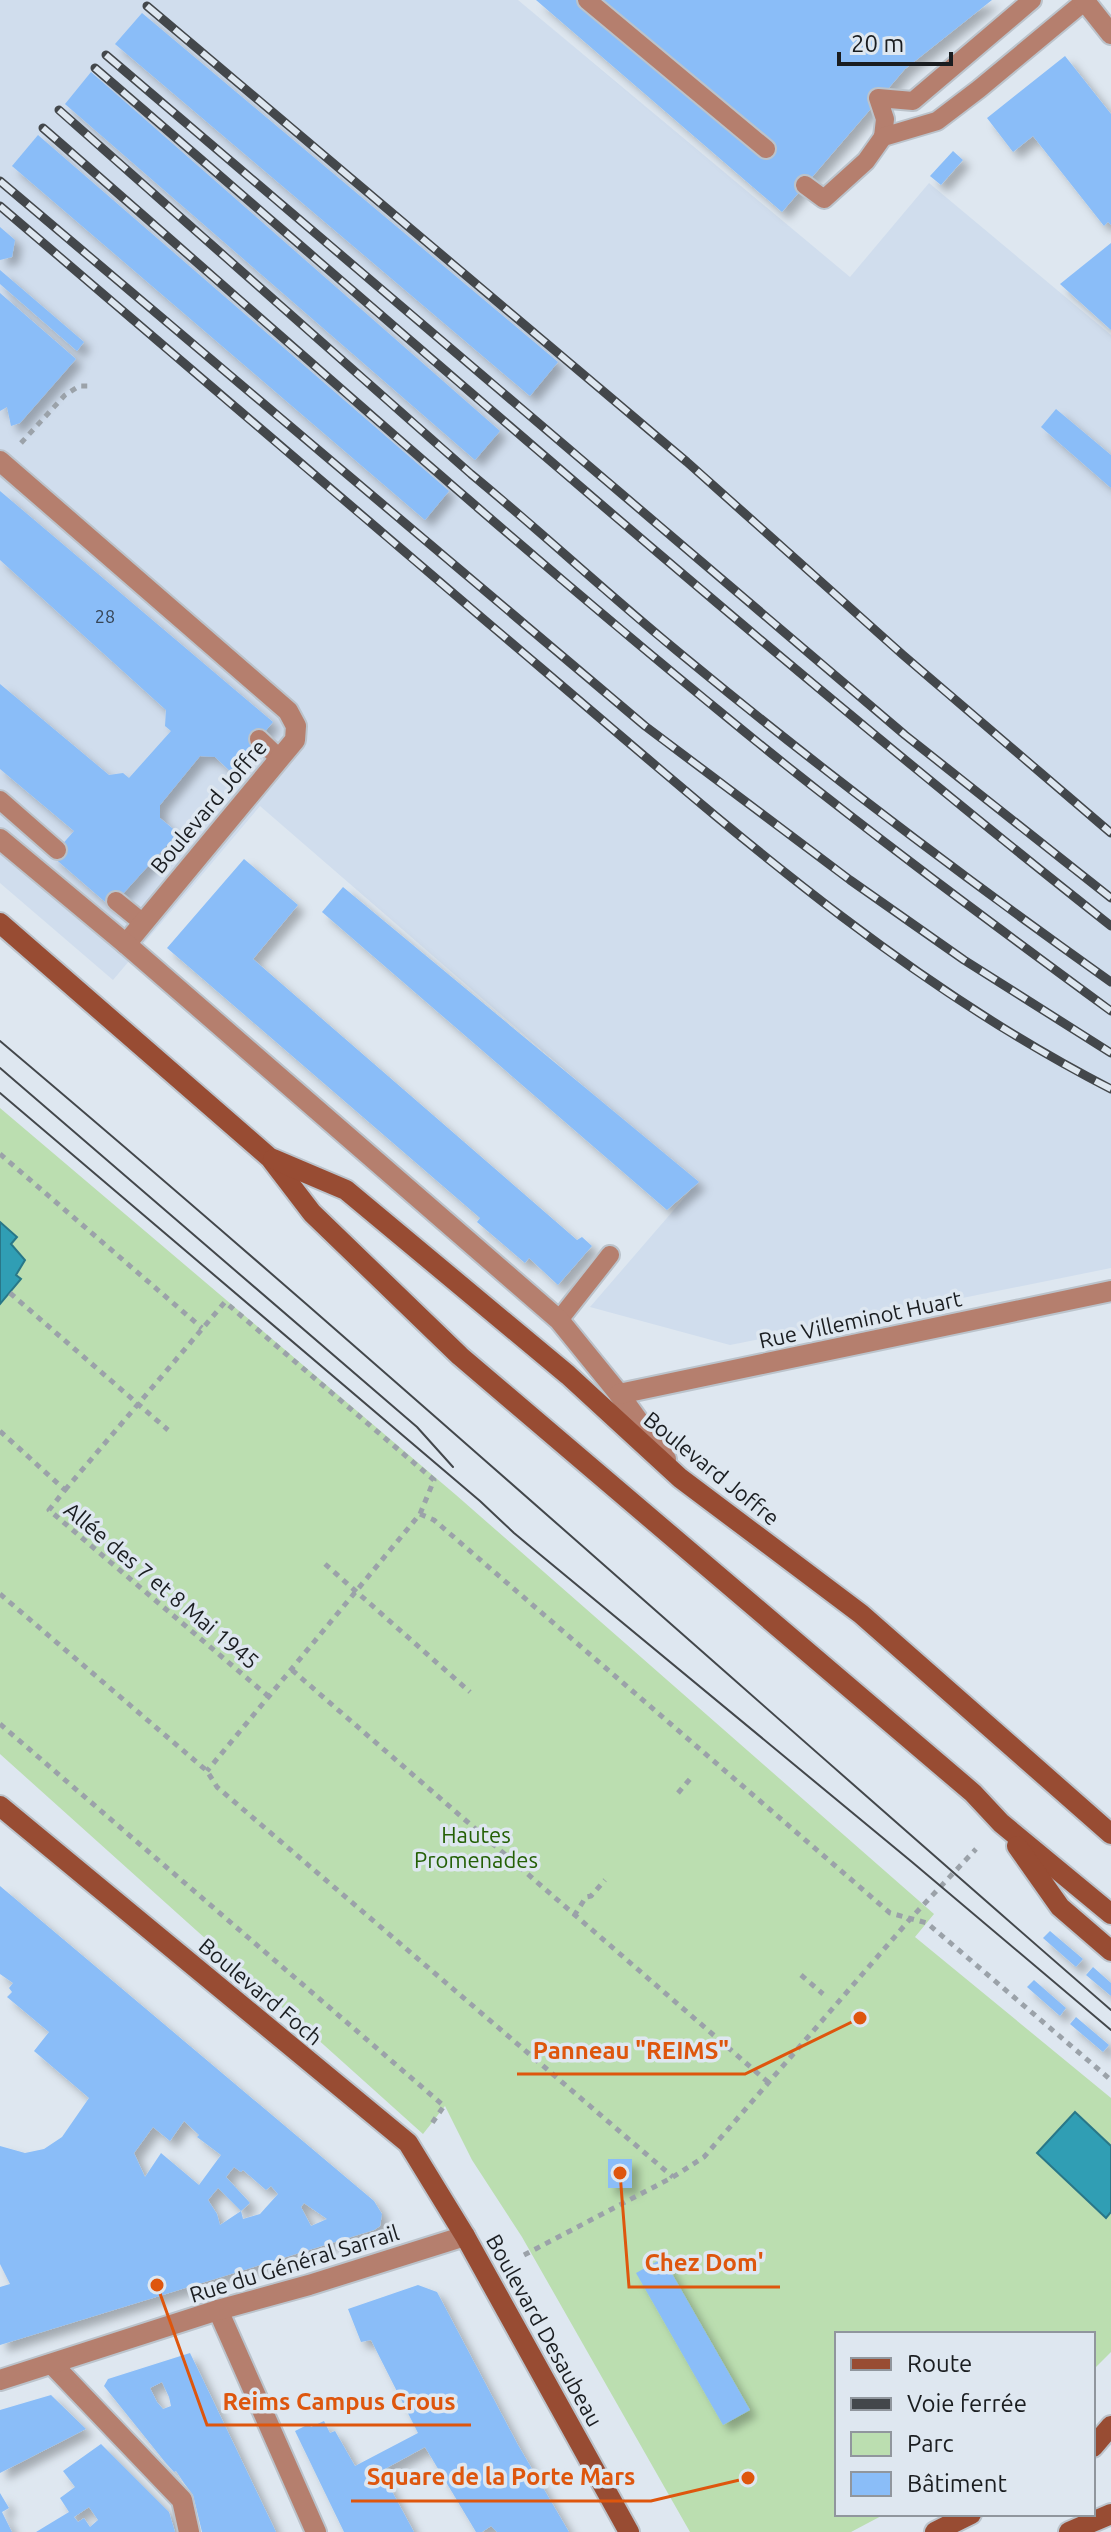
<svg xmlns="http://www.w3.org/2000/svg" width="1111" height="2532" font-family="Ubuntu,sans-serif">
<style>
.built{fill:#d0dded}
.green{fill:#bbdeb0}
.water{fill:#309eb4;stroke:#297788;stroke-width:2}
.building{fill:#8abdf8;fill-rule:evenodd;filter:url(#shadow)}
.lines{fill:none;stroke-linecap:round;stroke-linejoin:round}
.lane-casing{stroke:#bbc3cb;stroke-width:22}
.street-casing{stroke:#bbc3cb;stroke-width:24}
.secondary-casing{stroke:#bbc3cb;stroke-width:24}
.path{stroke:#9ba2a9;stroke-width:5;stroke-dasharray:6 6;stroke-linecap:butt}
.lane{stroke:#b57f6e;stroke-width:18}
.street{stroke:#b57f6e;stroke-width:20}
.secondary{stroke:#984c33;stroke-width:20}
.tram{stroke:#43474b;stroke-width:2}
.rail-casing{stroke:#43474b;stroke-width:9}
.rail{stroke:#dee7f0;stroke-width:6;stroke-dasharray:18;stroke-linecap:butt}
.labels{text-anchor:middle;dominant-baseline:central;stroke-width:7;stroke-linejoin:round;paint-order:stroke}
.number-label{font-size:18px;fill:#364556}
.street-label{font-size:22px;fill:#1a1d20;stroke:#dee7f0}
.park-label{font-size:22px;fill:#246006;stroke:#dee7f0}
.leader{fill:none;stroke:#de560d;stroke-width:3}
.callout-dot{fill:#de560d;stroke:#dee7f0;stroke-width:3}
.callout-label{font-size:24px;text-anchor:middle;font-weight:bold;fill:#de560d;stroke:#dee7f0;stroke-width:7;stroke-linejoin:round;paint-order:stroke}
</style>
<defs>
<filter id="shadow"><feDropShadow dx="7" dy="7" stdDeviation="4" flood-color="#0004"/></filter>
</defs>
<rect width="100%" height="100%" fill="#dee7f0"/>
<!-- built -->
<path class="built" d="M0,0H518L850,277L929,183L1111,335V1268L730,1345L590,1307L698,1182L589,1091L260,806L113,980L0,883Z"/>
<!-- green -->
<path class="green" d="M0,1108L456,1495L934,1914L915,1937L1111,2098V2352L1093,2370V2334H837V2514H885L851,2532H690L522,2237L472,2160L445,2106L423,2134L0,1754Z"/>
<!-- water -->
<g class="water">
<path d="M0,1222L17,1237L11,1244L25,1260L16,1275L21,1279L0,1304Z"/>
<path d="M1075,2112L1111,2146V2212L1106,2218L1037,2153Z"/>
</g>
<!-- building -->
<g class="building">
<path d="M536,0H992L905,69L782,212Z"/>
<path d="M142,13L558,362L530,396L115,44Z"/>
<path d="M1065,56L1111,114V225L1108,222L1104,226L1033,136L1013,152L987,118Z"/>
<path d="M91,72L500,431L475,460L65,104Z"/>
<path d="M38,135L449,491L425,520L12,166Z"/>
<path d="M953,151L963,160L941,185L930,176Z"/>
<path d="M0,227L15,240L12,257L0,260Z"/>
<path d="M1111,243V330L1060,284Z"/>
<path d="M0,270L84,342L77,351L0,284Z"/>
<path d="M0,293L76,359L20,423L11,426L7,407L0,411Z"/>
<path d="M1056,409L1111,455V488L1041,427Z"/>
<path d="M0,491L273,722L231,772L215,757L200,756L160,805V818L178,833L111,907L52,856L74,831L0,769V684L109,775L123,773L129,778L171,731L165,726L166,710L0,560Z"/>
<path d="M244,859L298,905L253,959L577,1240L582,1237L592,1246L558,1285L529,1258L525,1263L477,1222L480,1218L167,948Z"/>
<path d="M343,887L699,1182L667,1210L322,912Z"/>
<path d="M0,1886L374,2201L382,2214L380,2226L374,2230L0,2345V2287L10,2284L0,2264V2146L25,2153L44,2149L62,2137L89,2098L34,2051L49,2032L7,1997L12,1992L9,1988L13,1983L0,1974ZM184,2121L199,2135L197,2137L221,2155L199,2185L161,2153L145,2177L134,2153L153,2127L170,2141ZM234,2167L241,2172L243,2170L266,2190L271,2186L278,2194L260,2214L243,2219L241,2211L250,2203L226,2177ZM218,2188L241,2211L220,2225L217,2214L208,2200ZM304,2203L327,2219L311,2226L301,2207Z"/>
<path d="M1050,1931L1083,1959L1076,1967L1043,1938Z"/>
<path d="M1093,1967L1111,1983V1996L1086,1975Z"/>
<path d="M1034,1980L1066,2008L1060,2016L1027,1987Z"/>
<path d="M1076,2017L1109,2045L1103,2052L1070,2024Z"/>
<rect x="608" y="2159" width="24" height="29"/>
<path d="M663,2258L750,2410L723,2425L636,2273Z"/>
<path d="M418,2285L437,2292L518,2445L569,2532H497L491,2526L482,2532H476L425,2447L381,2471L414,2532H344L295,2431L309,2424L311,2427L324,2421L330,2433L335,2431L355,2466L418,2433L371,2340L361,2342L348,2309Z"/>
<path d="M190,2353L207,2388L276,2532H202L193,2495L184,2483L176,2471L174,2472L165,2462L104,2386L108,2379ZM162,2382L169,2397L171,2406L163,2409L157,2402L150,2388Z"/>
<path d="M51,2395L86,2429L0,2473V2410Z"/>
<path d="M101,2444L169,2512L175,2532H36L69,2512L60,2498L75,2487L63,2471ZM89,2507L98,2520L90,2527L84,2518L78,2522L74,2517Z"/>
<path d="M0,2493L9,2508L2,2512L12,2532H0Z"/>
</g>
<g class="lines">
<!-- lane casing -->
<g class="lane-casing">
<g id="lane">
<path d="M587,0L766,149"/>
<path d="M883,137L885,119L878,98L913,101L1032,0"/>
<path d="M805,185L824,199L866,161L883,137L937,121L979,89L1085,1"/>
<path d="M259,739L279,758"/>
<path d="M0,800L57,850"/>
<path d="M116,901L143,923"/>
<path d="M559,1320L610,1255"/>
</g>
</g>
<!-- street casing -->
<g class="street-casing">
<g id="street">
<path d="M1084,0L1111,34"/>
<path d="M0,461L288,711L296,726L295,740L126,944"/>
<path d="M0,839L126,944L559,1320L619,1394L666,1459"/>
<path d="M619,1394L1111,1291"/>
<path d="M218,2310L316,2532"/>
<path d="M52,2364L182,2500L189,2532"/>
<path d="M0,2380L218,2310L309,2285L465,2236"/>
</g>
</g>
<!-- secondary casing -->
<g class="secondary-casing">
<g id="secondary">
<path d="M0,923L270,1158L312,1213L460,1356L973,1793L1001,1823L1111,1914"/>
<path d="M273,1159L346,1190L568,1375L680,1478L861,1614L1111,1834"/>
<path d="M0,1806L408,2143L465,2236L629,2532"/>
<path d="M1017,1846L1060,1907L1111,1951"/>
<path d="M1093,2447L1111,2426"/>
<path d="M935,2532L971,2514"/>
<path d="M1069,2532L1111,2514"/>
</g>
</g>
<!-- path -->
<g class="path">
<path d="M21,443L65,395L79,386H93"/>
<path d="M0,1154L202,1328"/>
<path d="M10,1293L168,1430"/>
<path d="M0,1431L65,1490L49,1510L268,1696"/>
<path d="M65,1490L225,1302L434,1480L420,1514L207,1771"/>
<path d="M420,1514L434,1520L890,1913L927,1923L1111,2080"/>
<path d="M325,1564L470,1692"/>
<path d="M0,1594L207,1771L217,1787L673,2177"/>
<path d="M292,1670L769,2083"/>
<path d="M0,1724L444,2106L430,2126"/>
<path d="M678,1793L690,1779"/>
<path d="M574,1916L586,1897L591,1896L605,1880"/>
<path d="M801,1975L823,1994"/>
<path d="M524,2255L673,2177L704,2157L911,1918L976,1849"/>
</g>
<!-- lane -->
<use href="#lane" class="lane"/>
<!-- street -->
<use href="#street" class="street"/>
<!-- secondary -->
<use href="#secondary" class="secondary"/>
<!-- tram -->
<g class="tram">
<path d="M0,1041C375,1358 740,1688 1111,2010"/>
<path d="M0,1068L417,1427L453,1467"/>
<path d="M0,1093L480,1501L514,1533L912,1862L1111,2030"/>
</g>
<!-- rail casing -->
<g class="rail-casing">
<g id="rail">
<path d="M147,6L687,462L903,655L1111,833"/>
<path d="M106,55L905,735L1111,898"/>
<path d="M95,68C431,357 763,651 1111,926"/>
<path d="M59,110L471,474C544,534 613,599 687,659C824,772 966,879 1111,982"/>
<path d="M43,128C271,326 495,528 729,719C853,821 982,916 1111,1011"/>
<path d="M0,181L645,726L850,880L964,960L1111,1053"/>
<path d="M0,206C185,364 369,522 554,679C729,828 905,984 1111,1089"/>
</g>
</g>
<!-- rail -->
<use href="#rail" class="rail"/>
</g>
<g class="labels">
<!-- number labels -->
<g class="number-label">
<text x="105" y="616">28</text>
</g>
<!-- street labels -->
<g class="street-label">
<text transform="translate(208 806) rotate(-50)">Boulevard Joffre</text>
<text transform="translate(860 1319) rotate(-12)">Rue Villeminot Huart</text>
<text transform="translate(712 1468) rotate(39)">Boulevard Joffre</text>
<text transform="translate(162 1585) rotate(40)">Allée des 7 et 8 Mai 1945</text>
<text transform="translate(261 1991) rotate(40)">Boulevard Foch</text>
<text transform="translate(294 2263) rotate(-17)">Rue du Général Sarrail</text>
<text transform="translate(545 2330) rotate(61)">Boulevard Desaubeau</text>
</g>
<!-- park labels -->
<g class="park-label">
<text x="476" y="1834">Hautes<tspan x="476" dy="25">Promenades</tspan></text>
</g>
</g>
<!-- callouts -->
<path class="leader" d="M860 2018L745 2074H517M620 2173L629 2287H780M157 2285L207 2425H471M748 2478L651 2501H351"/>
<g class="callout-dot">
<circle cx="860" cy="2018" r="8"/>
<circle cx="620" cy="2173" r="8"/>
<circle cx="157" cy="2285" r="8"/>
<circle cx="748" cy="2478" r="8"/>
</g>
<g class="callout-label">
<text x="631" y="2059">Panneau "REIMS"</text>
<text x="704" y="2271">Chez Dom'</text>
<text x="339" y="2410">Reims Campus Crous</text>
<text x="501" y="2485">Square de la Porte Mars</text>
</g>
<!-- legend -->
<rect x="835" y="2332" width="260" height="184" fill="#dee7f0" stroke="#90969d" stroke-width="2"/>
<rect x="851" y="2358" width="40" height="12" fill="#984c33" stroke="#90969d" stroke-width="2"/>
<text x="907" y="2372" font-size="24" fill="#1a1d20">Route</text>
<rect x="851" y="2398" width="40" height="12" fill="#43474b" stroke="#90969d" stroke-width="2"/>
<text x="907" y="2412" font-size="24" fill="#1a1d20">Voie ferrée</text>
<rect x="851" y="2432" width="40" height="24" fill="#bbdeb0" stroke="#90969d" stroke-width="2"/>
<text x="907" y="2452" font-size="24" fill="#1a1d20">Parc</text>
<rect x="851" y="2472" width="40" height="24" fill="#8abdf8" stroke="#90969d" stroke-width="2"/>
<text x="907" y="2492" font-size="24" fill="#1a1d20">Bâtiment</text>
<!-- scale -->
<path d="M839 52v12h112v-12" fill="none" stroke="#1a1d20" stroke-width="4"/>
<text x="851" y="52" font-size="24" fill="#1a1d20" stroke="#dee7f0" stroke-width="6" paint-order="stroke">20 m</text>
</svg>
